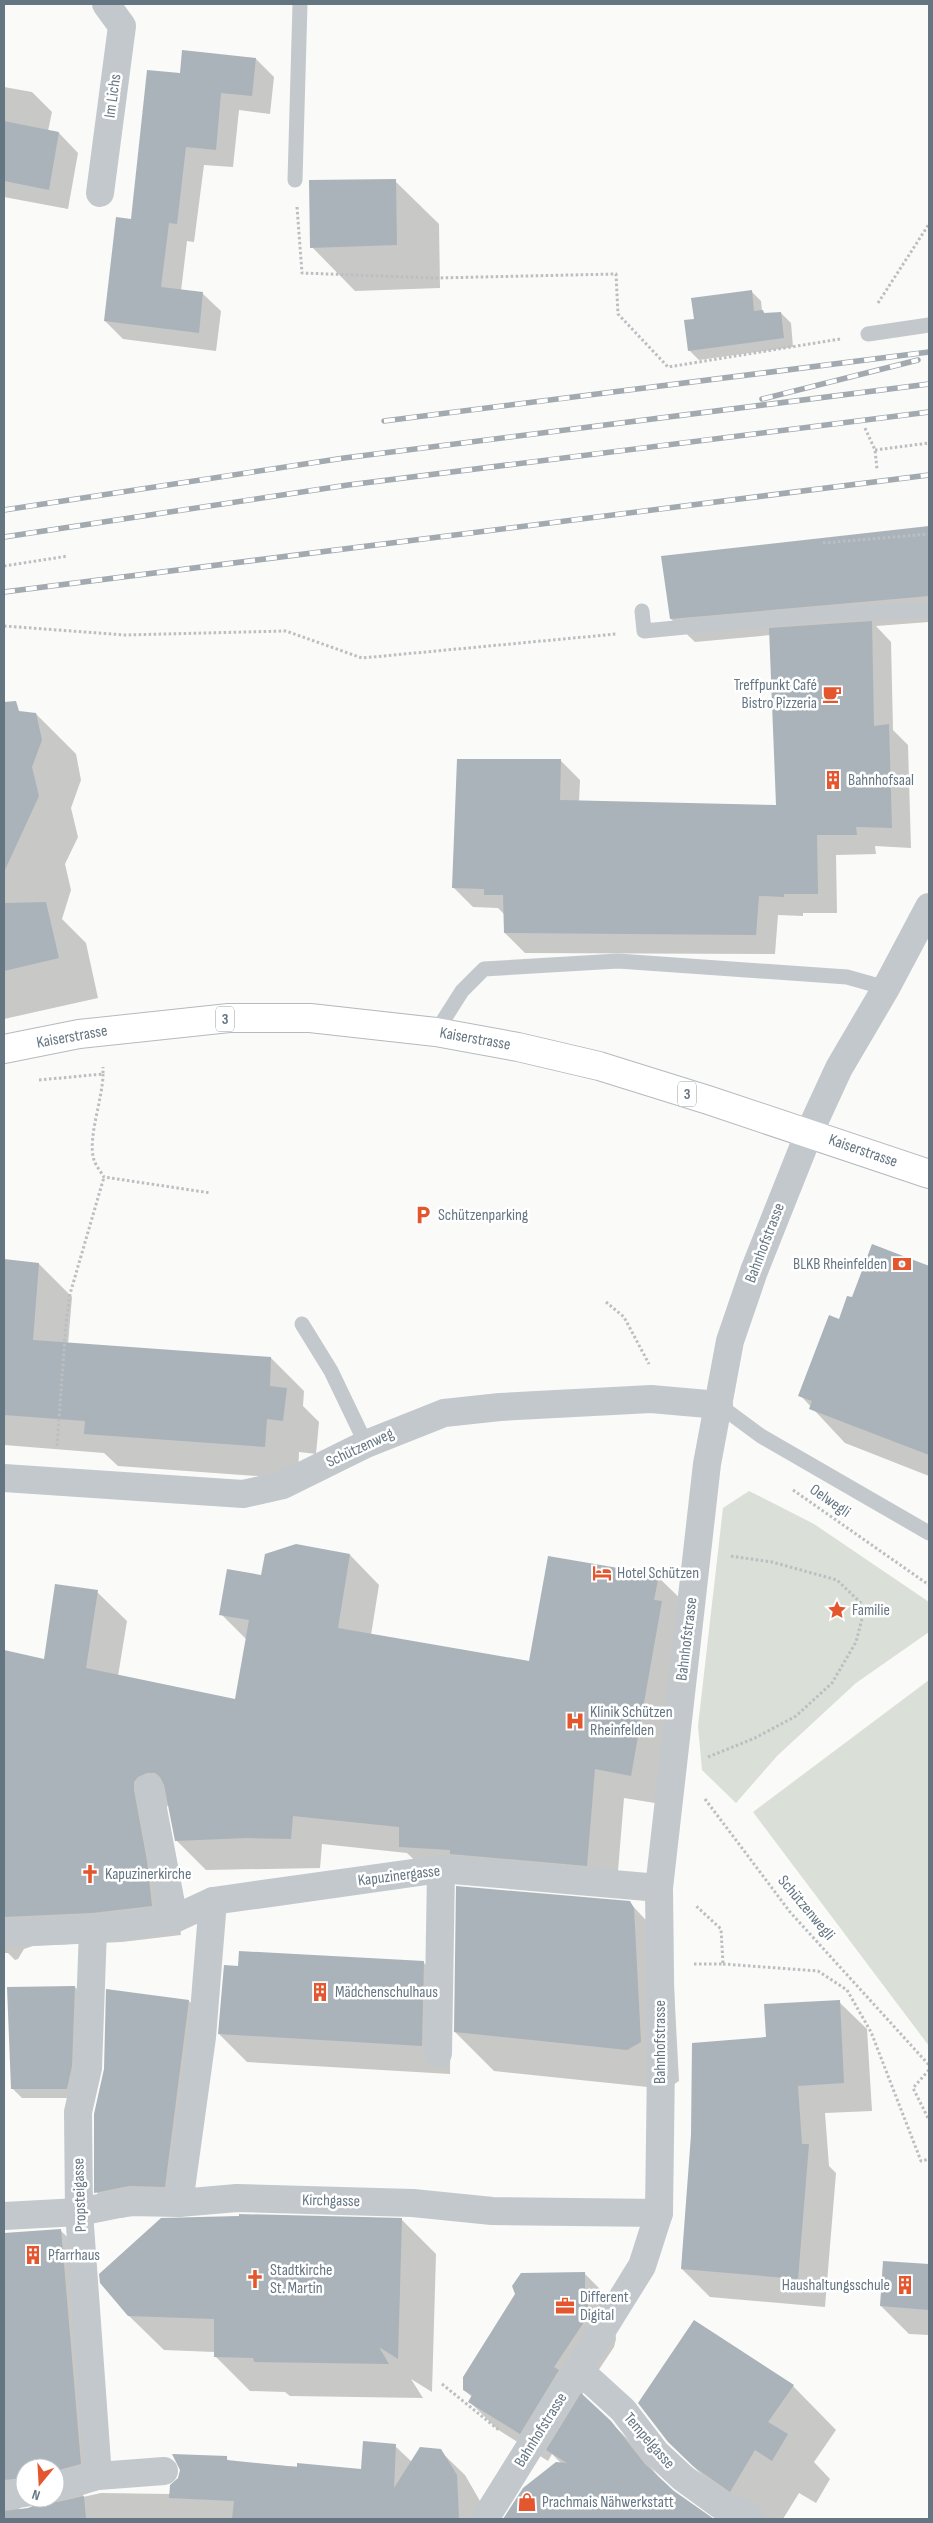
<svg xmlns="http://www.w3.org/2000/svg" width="933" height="2523" font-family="'Sofia Sans Condensed',sans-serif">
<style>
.green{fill:#dadfd7}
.shadow{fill:#0003;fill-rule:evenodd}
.building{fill:#aab3b9}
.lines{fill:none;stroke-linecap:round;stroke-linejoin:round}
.primary-casing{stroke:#b5babe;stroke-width:30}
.path{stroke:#bbbfc2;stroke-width:3;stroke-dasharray:2.5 2.5;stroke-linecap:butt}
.lane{stroke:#c3c8cc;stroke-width:15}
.street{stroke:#c3c8cc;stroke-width:28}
.primary{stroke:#fff;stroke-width:28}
.rail-casing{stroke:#a2aab0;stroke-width:5.5}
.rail{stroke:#fff;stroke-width:4;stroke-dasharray:11;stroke-linecap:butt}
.labels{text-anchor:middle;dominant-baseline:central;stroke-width:5;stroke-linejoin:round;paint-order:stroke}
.shield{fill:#fff;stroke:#939fa8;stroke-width:1}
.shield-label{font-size:15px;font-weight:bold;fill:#657683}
.street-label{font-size:16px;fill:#657683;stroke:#fff}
.poi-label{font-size:16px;fill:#657683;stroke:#fff;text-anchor:start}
</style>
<rect width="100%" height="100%" fill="#fafaf8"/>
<!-- green -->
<g class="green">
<path d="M749,1491L814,1524L929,1602V1632L856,1683L777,1756L736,1803L702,1770L698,1726L723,1508Z"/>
<path d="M929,1680V2046L753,1812Z"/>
</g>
<!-- shadow -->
<g class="shadow">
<path d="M256,59L274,77L270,114L239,110L233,167L204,165L194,242L187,241L181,291L203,294L221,311L216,351L123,339L105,321L133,220L181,75Z"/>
<path d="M4,87L32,92L52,112L48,131L59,133L78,153L68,209L4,197Z"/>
<path d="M395,181L439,224L440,288L355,291L312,247Z"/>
<path d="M751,291L761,301L762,311L766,314L781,313L791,323L793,347L699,360L689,350Z"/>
<path d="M929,527V622L876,626L891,642L893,730L908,745L911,848L875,846L876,854L836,855L837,913H803V916L778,915L775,954L525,953L505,933V915L498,908L473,907L453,887L560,760L580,780L579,802L777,806L771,635L695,642L671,619L662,557Z"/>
<path d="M4,711L36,714L76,754L81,780L71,808L78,837L65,864L71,890L62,919L86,943L98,998L4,1019Z"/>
<path d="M873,1245L929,1266V1476L845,1443L800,1395L852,1299Z"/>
<path d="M4,1261L39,1264L72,1297L68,1344L271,1358L304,1391L303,1406L319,1422L316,1454L299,1452L298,1479L118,1466L104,1453L4,1445Z"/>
<path d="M296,1545L350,1555L379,1585L371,1635L530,1663L658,1577L688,1606L661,1804L624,1798L616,1895L430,1875L407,1853L322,1844L320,1868L206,1870L176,1840L169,1804L163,1812L181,1935L122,1942L33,1946L24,1949L18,1959L15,1960L8,1953H4V1651L45,1660L97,1592L127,1621L118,1676L236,1700L247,1640L221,1614Z"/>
<path d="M629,1902L672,1948L679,2081L667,2089L494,2071L455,2032Z"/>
<path d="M423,1962L451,1991L450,2074L247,2062L219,2034L239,1967Z"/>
<path d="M75,1987L85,1997L77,2098H22L12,2088Z"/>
<path d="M189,2001L215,2027L191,2212H156L121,2218L96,2192Z"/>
<path d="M839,2002L867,2029L872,2111L825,2113L829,2166L836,2173L825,2307L710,2297L682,2269L767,2038Z"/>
<path d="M402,2220L436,2254L432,2392L411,2379L423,2398L290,2396L285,2392L250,2391L215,2356V2352L164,2350L128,2315Z"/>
<path d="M60,2230L85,2254L104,2488L83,2495V2497L101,2493L171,2494L226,2458L230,2462L362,2471L395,2446L412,2462L440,2451L465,2475L480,2501L481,2519H4V2234ZM25,2468H55V2498H25ZM38,2503L35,2507L16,2511L26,2504Z"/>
<path d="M884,2262L929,2265V2335L909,2334L881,2306Z"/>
<path d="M584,2273L612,2301L616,2339L614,2347L582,2395L635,2446L663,2483L711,2519H505L524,2489L562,2464L552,2454L548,2461L497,2429L469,2401L472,2397L464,2390Z"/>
<path d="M793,2386L836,2430L814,2462L830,2479L816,2503L799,2493L783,2519H752L713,2486L669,2442Z"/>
</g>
<!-- building -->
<g class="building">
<path d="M182,50L256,58L252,96L221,93L216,150L186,147L177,224L169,223L161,287L203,292L199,333L104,321L116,217L131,219L147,70L180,73Z"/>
<path d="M4,121L59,132L49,190L4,181Z"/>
<path d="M396,179L397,245L310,248L309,180Z"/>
<path d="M752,290L754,311L763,310L764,313L781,312L784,338L688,351L684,320L694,319L691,298Z"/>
<path d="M929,526V596L670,619L661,556Z"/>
<path d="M872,621L874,726L889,724L892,828L856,827L857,835H817L818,894H784V897L759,896L756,935L504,933L503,895H484V889L452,888L457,759H561L560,800L776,805L769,628Z"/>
<path d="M16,701L19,711L36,713L42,740L32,767L39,796L4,872V702Z"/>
<path d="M46,902L59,958L4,971V903Z"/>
<path d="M872,1244L929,1266V1455L809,1409L812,1401L798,1396L829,1315L839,1319L847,1296L852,1297Z"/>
<path d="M4,1259L39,1263L33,1340L271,1357L270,1386L287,1388L283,1421L267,1419L265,1447L84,1434L85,1421L4,1415Z"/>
<path d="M296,1544L350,1554L338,1628L529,1661L548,1556L659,1575L654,1600L662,1601L631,1776L595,1769L587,1866L450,1854V1850L399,1847V1827L293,1816L291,1839L246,1838L175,1841L164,1785L160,1777L155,1773H147L138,1777L134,1782V1790L147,1861L152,1906L92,1913L4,1917V1650L44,1659L55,1584L98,1590L86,1668L235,1699L249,1620L219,1615L227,1569L261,1575L265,1554Z"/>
<path d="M456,1886L630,1901L634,1908L641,2042L627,2050L454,2032Z"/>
<path d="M239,1951L424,1961L422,2046L218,2034L224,1965L238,1966Z"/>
<path d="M75,1986L72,2066L67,2089H11L7,1987Z"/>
<path d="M106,1989L189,2000L165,2187L129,2186L94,2193V2114L104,2069Z"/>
<path d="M840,2000L844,2083L798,2086L802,2144H809L798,2279L681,2269L691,2135L692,2043L766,2037L764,2004Z"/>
<path d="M239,2214L402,2218L398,2359L379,2347L389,2364L254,2362L253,2358L214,2357V2319L128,2316L100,2283L99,2274L161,2218L239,2216Z"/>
<path d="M61,2229L81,2464L55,2471V2468H25V2478L4,2480V2233Z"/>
<path d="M883,2261L929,2264V2310L880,2306Z"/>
<path d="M585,2272V2300L588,2303V2310L586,2319L554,2367L559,2370L520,2434L468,2402L472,2395L463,2390V2377L515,2294L512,2286L521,2273Z"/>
<path d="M694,2320L794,2385L768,2422L788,2434L772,2461L755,2450L730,2492L693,2466L668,2442L638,2403Z"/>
<path d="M581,2393L611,2421L645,2464L674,2491L714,2519H503L523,2488L556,2462L567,2463L546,2450Z"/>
<path d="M363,2441L396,2444L394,2488L420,2447L441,2449L457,2475L459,2519H232L234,2501L169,2498L170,2485L178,2478L180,2470L172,2454L227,2456V2460L297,2467V2463L361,2469Z"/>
<path d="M84,2496L86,2519H4V2511L28,2508L35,2505L40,2498L58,2502Z"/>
</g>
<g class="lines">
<!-- primary casing -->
<g class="primary-casing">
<path id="primary" d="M4,1049L79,1034L229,1018H310L436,1032L518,1047L599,1066L708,1100L929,1174"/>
</g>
<!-- path -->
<g class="path">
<path d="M297,207L302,273L436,278L616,274L618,314L668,367L840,339"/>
<path d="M878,303L929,224"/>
<path d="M865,428L875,450L877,469"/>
<path d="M875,450L929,443"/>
<path d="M823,543L929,534"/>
<path d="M4,566L68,556"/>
<path d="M4,626L125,635L286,631L362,658L616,634"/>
<path d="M103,1074C103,1098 87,1139 94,1160C96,1166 101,1172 104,1177L211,1193"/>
<path d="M39,1080L103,1074V1067"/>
<path d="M606,1302L624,1317L649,1364"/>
<path d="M57,1446L66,1323L70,1294L104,1177"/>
<path d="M793,1490L929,1585"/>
<path d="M708,1757L755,1738L796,1716L832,1683L856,1642L865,1607L837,1580L772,1562L730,1556"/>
<path d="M705,1799L790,1912L929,2065"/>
<path d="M694,1964H723L721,1929L695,1905"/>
<path d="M723,1964L818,1971L847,1990L871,2032L921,2161L929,2159"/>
<path d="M929,2070L913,2088L929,2120"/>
<path d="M442,2384L500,2431"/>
</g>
<!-- lane -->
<g class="lane">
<path d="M295,180L300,4"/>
<path d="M868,334L929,325"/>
<path d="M642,611L644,631L833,613L929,610"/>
<path d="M436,1032L462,991L484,969L618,961L847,977L886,988"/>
<path d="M302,1324L331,1371L366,1444"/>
<path d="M719,1405L761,1436L929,1533"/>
</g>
<!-- street -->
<g class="street">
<path d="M100,193L122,26L106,4"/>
<path d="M4,1478L243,1494L283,1485L366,1444L444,1413L500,1407L651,1399L719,1405"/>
<path d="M149,1788L174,1919"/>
<path d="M4,1933L93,1929L174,1919L213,1901L441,1869L659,1888"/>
<path d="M438,2053L441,1869"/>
<path d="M179,2203L202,2037L213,1901"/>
<path d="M4,2216L79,2212L129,2202L179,2203L237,2198L413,2203L492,2211L659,2213"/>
<path d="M578,2369L623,2410L656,2453L683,2478L720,2505L744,2513L751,2519"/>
<path d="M98,2476L164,2471"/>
<path d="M55,2487L98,2476L79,2212L78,2112L88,2068L93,1929"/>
<path d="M4,2496L25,2493"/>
<path d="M485,2519L642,2266L659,2213L661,2062L659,1888L707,1464L730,1341L754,1271L809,1133L839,1068L886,988L929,907"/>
</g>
<!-- primary -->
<use href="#primary" class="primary"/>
<!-- rail casing -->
<g class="rail-casing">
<g id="rail">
<path d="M762,399L918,360"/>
<path d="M384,421L929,352"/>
<path d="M4,510L344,458L929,384"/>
<path d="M4,537L348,485L929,412"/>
<path d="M4,592L929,475"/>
</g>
</g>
<!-- rail -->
<use href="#rail" class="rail"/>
</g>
<!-- icons -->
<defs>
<g id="cafe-bare" transform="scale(1.5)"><path d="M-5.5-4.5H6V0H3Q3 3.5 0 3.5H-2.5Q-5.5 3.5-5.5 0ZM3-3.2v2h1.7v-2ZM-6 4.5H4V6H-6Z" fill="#e4572e" stroke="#fff" stroke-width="2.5" paint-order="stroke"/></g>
<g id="building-bare" transform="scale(1.5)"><path d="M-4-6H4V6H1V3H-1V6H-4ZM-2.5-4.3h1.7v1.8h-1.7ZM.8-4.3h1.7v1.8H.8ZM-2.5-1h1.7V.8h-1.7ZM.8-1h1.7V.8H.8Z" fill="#e4572e" stroke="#fff" stroke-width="2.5" paint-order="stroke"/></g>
<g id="parking-bare" transform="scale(1.5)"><path d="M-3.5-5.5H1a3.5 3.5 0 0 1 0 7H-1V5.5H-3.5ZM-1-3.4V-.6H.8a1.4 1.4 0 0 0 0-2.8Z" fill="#e4572e" stroke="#fff" stroke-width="2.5" paint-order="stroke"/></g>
<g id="bank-bare" transform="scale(1.5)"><path d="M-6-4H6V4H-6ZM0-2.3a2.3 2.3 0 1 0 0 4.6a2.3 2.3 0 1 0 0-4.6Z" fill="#e4572e" stroke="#fff" stroke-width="2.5" paint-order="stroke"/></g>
<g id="hotel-bare" transform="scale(1.5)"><path d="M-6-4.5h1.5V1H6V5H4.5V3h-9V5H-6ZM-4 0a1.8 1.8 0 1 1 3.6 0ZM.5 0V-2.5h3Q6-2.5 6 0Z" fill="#e4572e" stroke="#fff" stroke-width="2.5" paint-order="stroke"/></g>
<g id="sight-bare" transform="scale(1.5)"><path d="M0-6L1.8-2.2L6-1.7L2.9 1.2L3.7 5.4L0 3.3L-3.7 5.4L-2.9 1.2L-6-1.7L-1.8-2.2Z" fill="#e4572e" stroke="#fff" stroke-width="2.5" paint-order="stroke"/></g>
<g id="hospital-bare" transform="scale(1.5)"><path d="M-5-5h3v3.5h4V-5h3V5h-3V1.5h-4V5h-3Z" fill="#e4572e" stroke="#fff" stroke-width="2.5" paint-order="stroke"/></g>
<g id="church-bare" transform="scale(1.5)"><path d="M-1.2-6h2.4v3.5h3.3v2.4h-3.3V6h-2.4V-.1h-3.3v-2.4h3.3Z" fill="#e4572e" stroke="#fff" stroke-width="2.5" paint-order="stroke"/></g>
<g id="office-bare" transform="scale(1.5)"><path d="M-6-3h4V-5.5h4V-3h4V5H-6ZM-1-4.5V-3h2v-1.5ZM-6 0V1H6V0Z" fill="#e4572e" stroke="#fff" stroke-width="2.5" paint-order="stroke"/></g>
<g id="shop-bare" transform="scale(1.5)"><path d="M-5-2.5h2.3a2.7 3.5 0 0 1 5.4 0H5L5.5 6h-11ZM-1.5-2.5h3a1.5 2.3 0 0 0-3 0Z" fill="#e4572e" stroke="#fff" stroke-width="2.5" paint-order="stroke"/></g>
</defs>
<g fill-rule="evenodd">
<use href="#cafe-bare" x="832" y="694"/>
<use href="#building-bare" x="833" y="780"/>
<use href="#parking-bare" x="423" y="1215"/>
<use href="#bank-bare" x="902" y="1264"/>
<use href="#hotel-bare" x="602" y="1573"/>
<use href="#sight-bare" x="837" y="1610"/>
<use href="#hospital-bare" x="575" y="1721"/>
<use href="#church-bare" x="90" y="1874"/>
<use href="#building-bare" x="320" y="1992"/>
<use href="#building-bare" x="33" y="2255"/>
<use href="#church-bare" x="255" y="2279"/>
<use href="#building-bare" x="905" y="2285"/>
<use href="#office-bare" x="565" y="2306"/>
<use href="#shop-bare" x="527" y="2502"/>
</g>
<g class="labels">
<!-- shield labels -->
<g class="shield">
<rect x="216" y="1006.5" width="18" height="25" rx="4"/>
<rect x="678" y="1081.5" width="18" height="25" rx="4"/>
</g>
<g class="shield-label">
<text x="225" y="1019">3</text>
<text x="687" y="1094">3</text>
</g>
<!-- street labels -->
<g class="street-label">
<text transform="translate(113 96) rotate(-82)">Im Lichs</text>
<text transform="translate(72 1037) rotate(-10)">Kaiserstrasse</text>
<text transform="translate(475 1039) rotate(10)">Kaiserstrasse</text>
<text transform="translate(863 1151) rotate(19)">Kaiserstrasse</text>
<text transform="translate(765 1243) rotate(-69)">Bahnhofstrasse</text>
<text transform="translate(360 1448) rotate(-25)">Schützenweg</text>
<text transform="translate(830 1501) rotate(35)">Oelwegli</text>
<text transform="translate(687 1639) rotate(-83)">Bahnhofstrasse</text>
<text transform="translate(399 1876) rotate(-7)">Kapuzinergasse</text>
<text transform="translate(806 1908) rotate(50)">Schützenwegli</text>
<text transform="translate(660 2042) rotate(-90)">Bahnhofstrasse</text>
<text transform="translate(80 2195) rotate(-92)">Propsteigasse</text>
<text transform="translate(331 2201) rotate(1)">Kirchgasse</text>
<text transform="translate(541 2430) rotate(-58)">Bahnhofstrasse</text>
<text transform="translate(649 2441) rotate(49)">Tempelgasse</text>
</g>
<!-- poi labels -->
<g class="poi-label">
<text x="817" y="685" text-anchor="end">Treffpunkt Café<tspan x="817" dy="18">Bistro Pizzeria</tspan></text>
<text x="848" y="780">Bahnhofsaal</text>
<text x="438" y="1215">Schützenparking</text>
<text x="887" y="1264" text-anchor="end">BLKB Rheinfelden</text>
<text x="617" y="1573">Hotel Schützen</text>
<text x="852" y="1610">Familie</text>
<text x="590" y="1712">Klinik Schützen<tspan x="590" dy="18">Rheinfelden</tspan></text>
<text x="105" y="1874">Kapuzinerkirche</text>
<text x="335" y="1992">Mädchenschulhaus</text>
<text x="48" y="2255">Pfarrhaus</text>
<text x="270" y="2270">Stadtkirche<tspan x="270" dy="18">St. Martin</tspan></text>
<text x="890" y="2285" text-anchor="end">Haushaltungsschule</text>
<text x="580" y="2297">Different<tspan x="580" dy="18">Digital</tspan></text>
<text x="542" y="2502">Prachmais Nähwerkstatt</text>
</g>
</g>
<!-- border -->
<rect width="933" height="2523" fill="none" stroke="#657683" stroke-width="10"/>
<!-- north arrow -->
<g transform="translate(40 2483) rotate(198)"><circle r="24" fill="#ffffff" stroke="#c1c8cd"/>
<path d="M0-4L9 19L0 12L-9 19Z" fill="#e4572e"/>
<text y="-8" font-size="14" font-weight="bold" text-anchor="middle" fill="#657683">N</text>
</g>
</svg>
